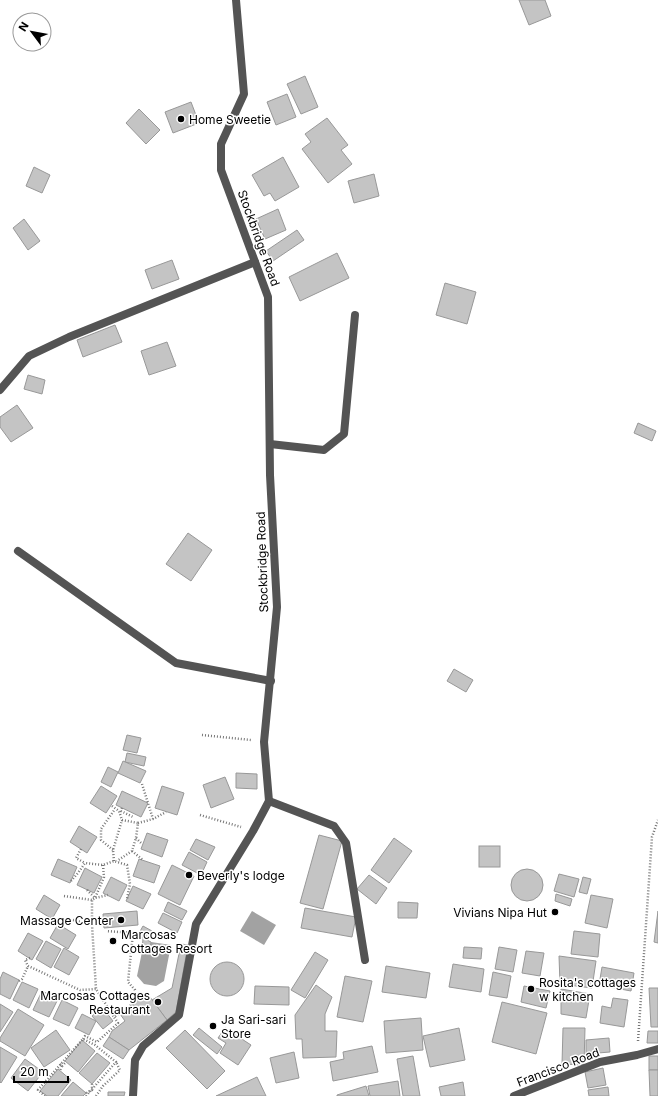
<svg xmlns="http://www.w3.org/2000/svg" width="658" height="1096" font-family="Inter,sans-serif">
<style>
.water{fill:#a2a2a2}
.building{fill:#c4c4c4;stroke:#989898}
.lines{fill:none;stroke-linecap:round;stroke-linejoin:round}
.path{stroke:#767676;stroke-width:2.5;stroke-dasharray:1 2;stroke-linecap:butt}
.lane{stroke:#545454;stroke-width:8}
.street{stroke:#545454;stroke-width:8}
.poi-dot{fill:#000;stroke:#fff;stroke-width:1.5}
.labels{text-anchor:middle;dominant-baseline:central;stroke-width:3;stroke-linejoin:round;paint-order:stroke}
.poi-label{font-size:12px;fill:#000;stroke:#fff;text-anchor:start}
.street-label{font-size:12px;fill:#000;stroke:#fff}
</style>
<rect width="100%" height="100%" fill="#fff"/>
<!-- water -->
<g class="water">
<path d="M252,911L276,925L264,945L240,931Z"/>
<path d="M151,942L171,945L164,981L156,986L144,984L137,976L142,952L149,953Z"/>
</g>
<!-- building -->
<g class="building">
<path d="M519,0H545L551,16L529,25Z"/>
<path d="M305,76L318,107L301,114L287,84Z"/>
<path d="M287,94L296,117L276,125L267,102Z"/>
<path d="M191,102L199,123L173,133L165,112Z"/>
<path d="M139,109L160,130L146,144L126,123Z"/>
<path d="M327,118L348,145L341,150L352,164L328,183L302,149L311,142L305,134Z"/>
<path d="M283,157L299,187L275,201L270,193L264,196L252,175Z"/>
<path d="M34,167L50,175L42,193L26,186Z"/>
<path d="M374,174L379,196L354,203L348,181Z"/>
<path d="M278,209L286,230L265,239L256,219Z"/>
<path d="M24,219L40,241L28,250L13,228Z"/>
<path d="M297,230L304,240L273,261L266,251Z"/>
<path d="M337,253L349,278L300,301L289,277Z"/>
<path d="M172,260L179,279L152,289L145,270Z"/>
<path d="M445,283L476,292L467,324L436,315Z"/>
<path d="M115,325L122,342L83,357L77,340Z"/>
<path d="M167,342L176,366L149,375L141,351Z"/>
<path d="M28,375L45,380L42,394L24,389Z"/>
<path d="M17,405L33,428L11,442L0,427V417Z"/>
<path d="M638,423L656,431L652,441L634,433Z"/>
<path d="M188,533L212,550L191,581L166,564Z"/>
<path d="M454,669L473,680L466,692L447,681Z"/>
<path d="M127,735L141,738L137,753L123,750Z"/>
<path d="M127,753L146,757L144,766L125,762Z"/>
<path d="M123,761L146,771L140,783L118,773Z"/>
<path d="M108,767L118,772L111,787L101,782Z"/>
<path d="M236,773L257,774V789L236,788Z"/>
<path d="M225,777L234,799L211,808L203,785Z"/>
<path d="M101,786L117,796L106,813L90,803Z"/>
<path d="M162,786L184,793L177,815L155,808Z"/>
<path d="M122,791L148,803L141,817L116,805Z"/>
<path d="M79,826L97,837L87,853L70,842Z"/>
<path d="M147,833L168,840L162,857L141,849Z"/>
<path d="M319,835L342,841L323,909L300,903Z"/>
<path d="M394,838L412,851L389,883L371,870Z"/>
<path d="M196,839L215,847L208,860L190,850Z"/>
<rect x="479" y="846" width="21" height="21"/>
<path d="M189,852L207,862L201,875L182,865Z"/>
<path d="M58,859L77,867L70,883L51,875Z"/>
<path d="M139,859L160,866L154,883L133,876Z"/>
<path d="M172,865L194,876L180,905L158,894Z"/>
<path d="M85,868L102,877L94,893L77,885Z"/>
<circle cx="527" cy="885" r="16"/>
<path d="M559,874L579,879L574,897L554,891Z"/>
<path d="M369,875L387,888L376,904L357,889Z"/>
<path d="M111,877L127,885L119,901L103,893Z"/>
<path d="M583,877L591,879L587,894L579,892Z"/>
<path d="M133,886L151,894L143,909L126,901Z"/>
<path d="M556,894L572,899L570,906L555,901Z"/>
<path d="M44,895L60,905L52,919L36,909Z"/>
<path d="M591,895L613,899L607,928L585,923Z"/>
<path d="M168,902L187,911L182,920L164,911Z"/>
<path d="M398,902L418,903L417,918H398Z"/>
<path d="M305,908L356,917L352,937L301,928Z"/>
<path d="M137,911L138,925L104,928L103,914Z"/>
<path d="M658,911V943L654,942Z"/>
<path d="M163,913L182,922L177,933L158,923Z"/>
<path d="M58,924L76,935L68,949L50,938Z"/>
<path d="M143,926L152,931L147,940L138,935Z"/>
<path d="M574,931L600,934L598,957L571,954Z"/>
<path d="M28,933L43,941L32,960L18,951Z"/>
<path d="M143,938L151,942L149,953L142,952Z"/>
<path d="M46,941L61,949L51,968L36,959Z"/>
<path d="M181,944L188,945L176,1012L167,1020L152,1000L172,988Z"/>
<path d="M464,947L482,948L481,959L463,958Z"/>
<path d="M499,947L517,950L513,972L495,969Z"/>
<path d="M64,948L79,957L69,975L54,967Z"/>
<path d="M526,951L544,953L540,976L522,973Z"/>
<path d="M315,952L328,960L305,998L291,990Z"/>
<path d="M559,956L596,961L592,988L560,984Z"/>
<circle cx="227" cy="979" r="17"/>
<path d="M453,964L484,969L481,992L449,987Z"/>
<path d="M386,966L430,973L426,998L382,992Z"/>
<path d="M602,967L634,973L631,991L599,985Z"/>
<path d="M3,972L19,980L10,999L0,994V979Z"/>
<path d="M493,972L511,976L507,998L489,995Z"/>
<path d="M345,976L372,981L363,1022L337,1017Z"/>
<path d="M22,982L38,989L29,1008L13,1000Z"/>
<path d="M316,985L332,997L325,1014V1031H337L336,1057L303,1058L302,1039H296L295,1015Z"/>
<path d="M255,986L289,987V1005L254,1004Z"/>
<path d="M524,986L550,991L546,1008L521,1002Z"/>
<path d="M649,988H658V1027H651Z"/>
<path d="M561,989L590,994L586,1018L561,1014Z"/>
<path d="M42,991L58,999L49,1017L33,1010Z"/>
<path d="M147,993L167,1020L129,1050L109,1037L112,1031L125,1021L120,1014Z"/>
<path d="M613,998L628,1000L624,1027L600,1023L602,1006L611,1008Z"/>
<path d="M62,1000L78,1008L69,1026L53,1019Z"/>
<path d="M502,1002L547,1013L536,1054L492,1042Z"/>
<path d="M0,1004L13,1012L0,1032Z"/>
<path d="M102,1007L113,1021L103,1029L92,1016Z"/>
<path d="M18,1009L44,1025L25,1056L0,1041V1038Z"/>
<path d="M82,1014L96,1021L89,1035L75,1028Z"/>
<path d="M421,1018L423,1050L386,1053L384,1021Z"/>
<path d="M199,1028L222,1047L217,1054L193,1035Z"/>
<path d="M225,1028L251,1045L238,1065L220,1053L226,1043L218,1038Z"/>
<path d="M459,1028L465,1060L430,1067L423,1036Z"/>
<path d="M563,1028H585L584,1065L562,1064Z"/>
<path d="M56,1030L70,1050L44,1067L31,1048Z"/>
<path d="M185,1030L225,1071L207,1089L166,1048Z"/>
<path d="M648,1031H658V1043H647Z"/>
<path d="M109,1037L129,1050L123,1059L103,1046Z"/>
<path d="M609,1038L610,1052L586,1054V1040Z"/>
<path d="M82,1040L95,1051L78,1072L65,1061Z"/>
<path d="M372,1046L378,1072L333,1081L330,1062L344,1059L343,1052Z"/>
<path d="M0,1047L17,1057L1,1083L0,1082Z"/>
<path d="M294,1052L299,1078L276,1083L270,1058Z"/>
<path d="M97,1053L110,1063L92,1084L79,1073Z"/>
<path d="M413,1056L420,1096H403L397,1059Z"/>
<rect x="649" y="1056" width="9" height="14"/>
<path d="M25,1059L43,1072L28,1091L11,1078Z"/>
<path d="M603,1068L606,1085L588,1088L585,1072Z"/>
<path d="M58,1069L71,1080L58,1096H47L40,1091Z"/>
<path d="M649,1070H658V1096H650Z"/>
<path d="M257,1077L266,1096H216Z"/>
<path d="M398,1081L400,1096H370L368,1086Z"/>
<path d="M73,1082L86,1093L83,1096H61Z"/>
<path d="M463,1082L465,1096H441L439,1087Z"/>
<path d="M366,1086L369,1096H337V1095Z"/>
<path d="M608,1087L609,1096H589L588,1090Z"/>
<path d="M108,1092H125L124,1096H108Z"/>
</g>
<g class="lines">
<!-- path -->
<g class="path">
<path d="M202,735L251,740"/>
<path d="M142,784L153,819"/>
<path d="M112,806L119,811L122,820L138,823L136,838L132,851L117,861"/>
<path d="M122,808L121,811L133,817"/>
<path d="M200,815L241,827"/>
<path d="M138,823L153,819L166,812"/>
<path d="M136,838L142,844"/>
<path d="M81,849L76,858L85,863"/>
<path d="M113,850L101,840V829L115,809"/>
<path d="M132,851L143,860"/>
<path d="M114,861L113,850L122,820"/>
<path d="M103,865L104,877L95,898L92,900V925L96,989L114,1017"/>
<path d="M71,881L78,873L85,863L103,865L114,861L127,865L130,884L127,899"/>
<path d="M87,890L95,898L108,895"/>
<path d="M64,896L92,900"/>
<path d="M73,920L92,925"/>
<path d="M30,958L25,960L28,966L80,990L96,989"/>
<path d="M19,981L22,979L28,966"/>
<path d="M83,1039L85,1036L97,1042L118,1023L114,1017L134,1003L135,990L128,982L133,933L106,931"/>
<path d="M638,1041L652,837L658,820"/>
<path d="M60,1064L62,1066L60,1071"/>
<path d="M62,1066L66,1062"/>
<path d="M86,1093L92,1090V1084"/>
<path d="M45,1096L38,1090L83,1039L95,1045L116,1062L86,1096"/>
<path d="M96,1096L103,1086L120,1070L116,1062"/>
</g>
<!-- lane -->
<path class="lane" d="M270,444L324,450L344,434L355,315"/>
<!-- street -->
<g class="street">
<path d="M0,390L29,356L69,337L255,262"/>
<path d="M18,551L176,663L271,681"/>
<path d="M269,801L334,826L346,843L365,960"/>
<path d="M133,1096L135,1060L143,1046L179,1015L196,924L253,831L269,801L264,742L277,607L270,475L268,297L221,170V144L244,94L236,0"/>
<path d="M514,1096L600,1062L637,1055L658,1049"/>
</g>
</g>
<!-- markers -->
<g class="poi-dot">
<circle cx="181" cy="119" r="4"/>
<circle cx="189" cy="875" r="4"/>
<circle cx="555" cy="912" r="4"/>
<circle cx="121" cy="920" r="4"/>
<circle cx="113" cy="941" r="4"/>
<circle cx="531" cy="989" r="4"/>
<circle cx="158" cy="1002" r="4"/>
<circle cx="213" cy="1026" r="4"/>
</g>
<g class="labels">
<!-- poi labels -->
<g class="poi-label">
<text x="189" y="119">Home Sweetie</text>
<text x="197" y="875">Beverly's lodge</text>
<text x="547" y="912" text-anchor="end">Vivians Nipa Hut</text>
<text x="113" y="920" text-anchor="end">Massage Center</text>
<text x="121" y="934">Marcosas<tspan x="121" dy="14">Cottages Resort</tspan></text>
<text x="539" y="982">Rosita's cottages<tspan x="539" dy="14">w kitchen</tspan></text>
<text x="150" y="995" text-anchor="end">Marcosas Cottages<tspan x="150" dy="14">Restaurant</tspan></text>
<text x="221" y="1019">Ja Sari-sari<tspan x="221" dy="14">Store</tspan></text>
</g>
<!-- street labels -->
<g class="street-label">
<text transform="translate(259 238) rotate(70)">Stockbridge Road</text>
<text transform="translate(262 562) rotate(-92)">Stockbridge Road</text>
<text transform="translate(558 1067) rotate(-21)">Francisco Road</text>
</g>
</g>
<!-- north arrow -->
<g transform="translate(32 32) rotate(302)"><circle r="19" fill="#ffffff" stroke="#999999"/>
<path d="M0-3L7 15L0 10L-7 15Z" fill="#000000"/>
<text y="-6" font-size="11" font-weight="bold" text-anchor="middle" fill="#000000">N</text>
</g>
<!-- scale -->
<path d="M14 1076v6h54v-6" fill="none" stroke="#000000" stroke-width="2"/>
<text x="20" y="1076" font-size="12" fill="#000000" stroke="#ffffff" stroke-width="3" paint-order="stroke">20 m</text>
</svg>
